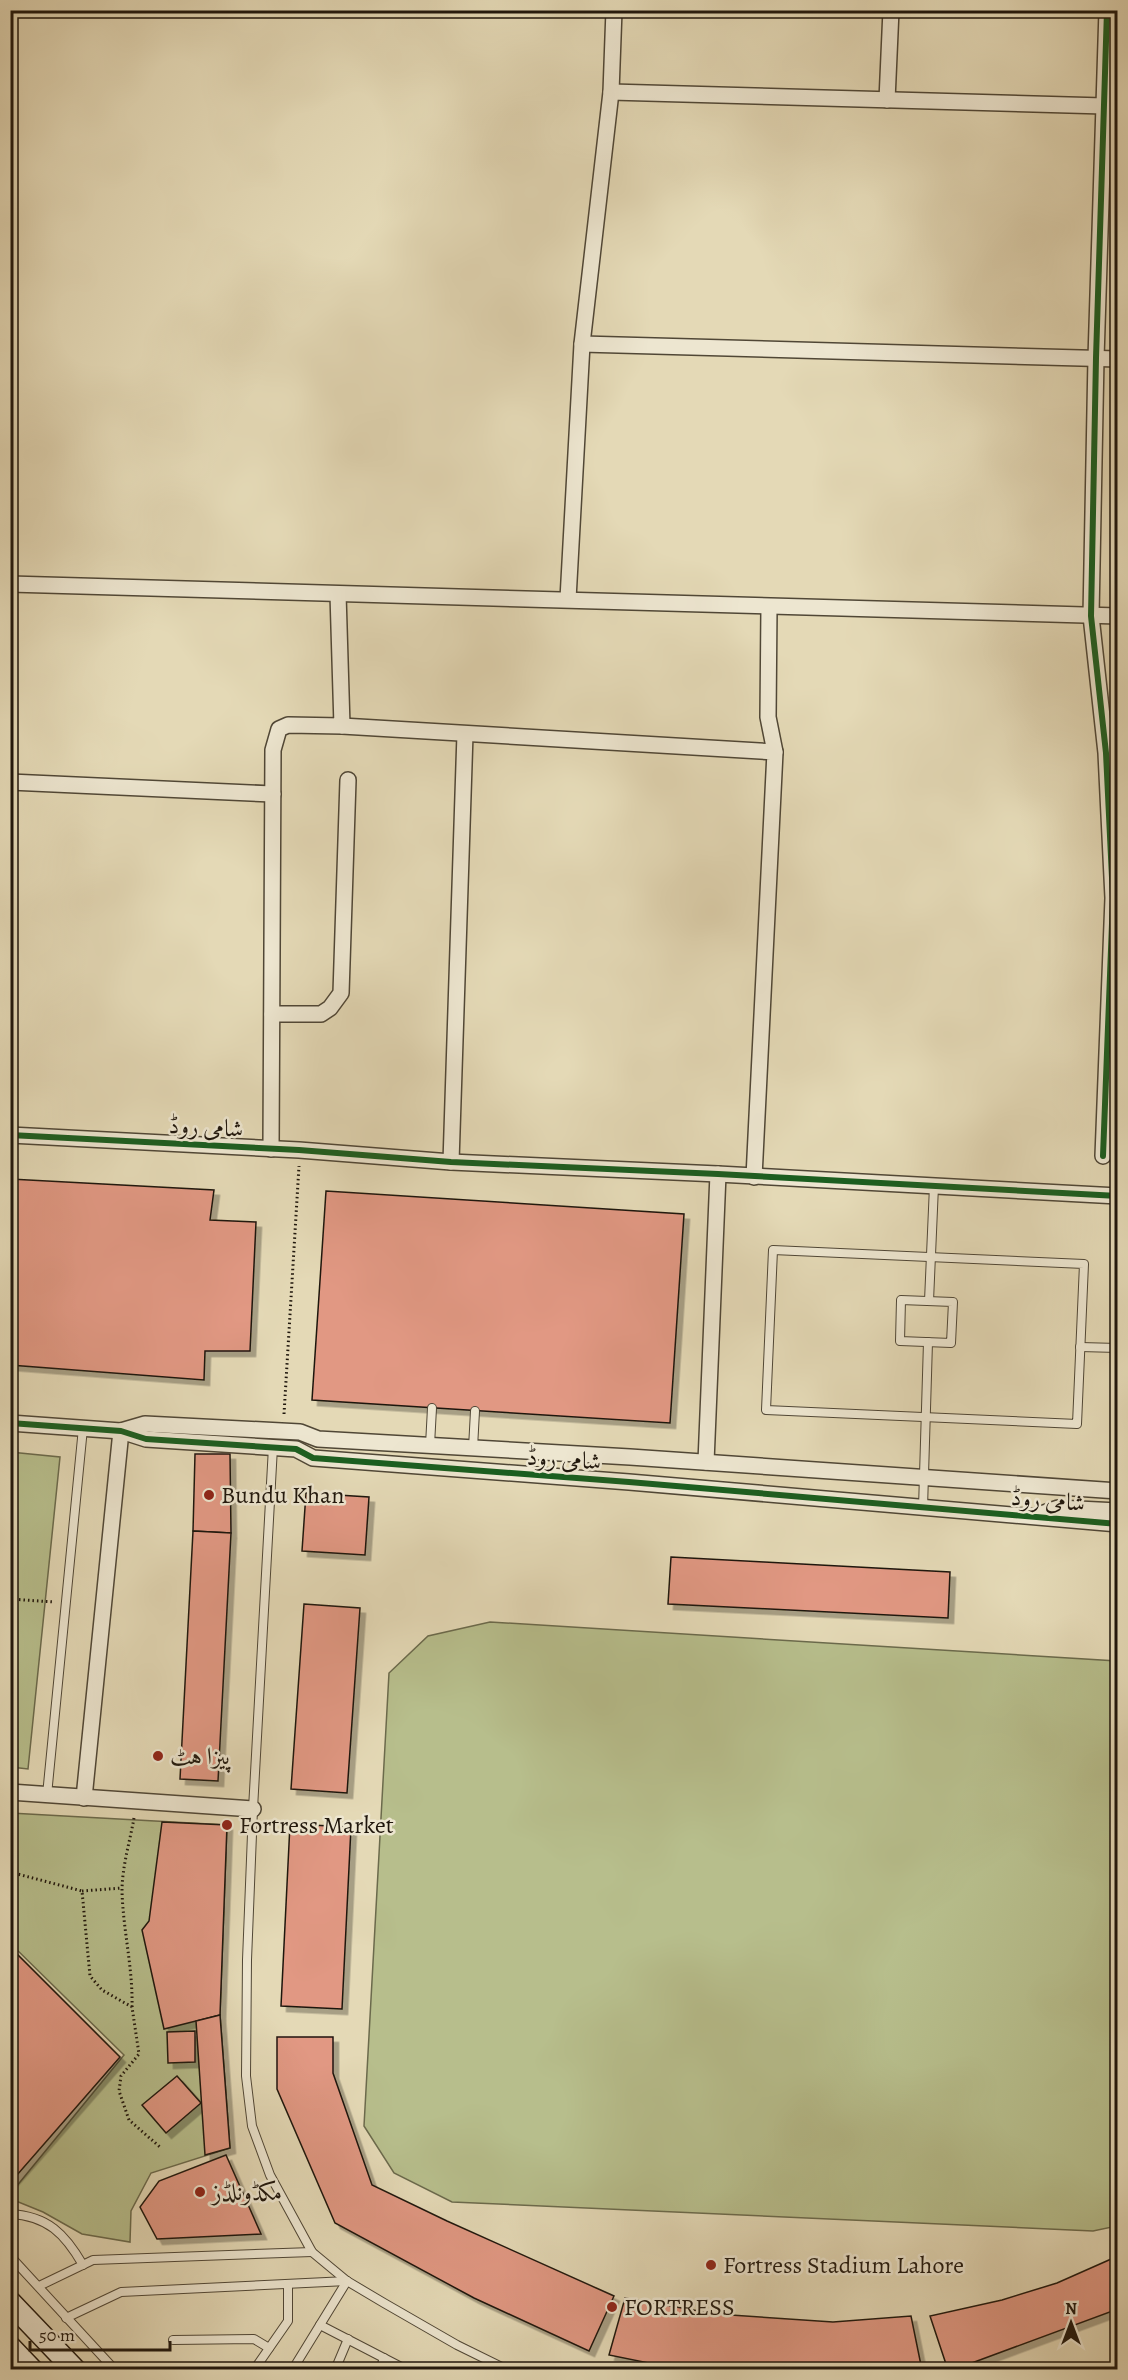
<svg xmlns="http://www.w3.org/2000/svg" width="1128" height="2380" font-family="Alegreya,Amiri,serif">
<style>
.green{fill:#b7be8c;stroke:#6b6a4c;stroke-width:1.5}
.building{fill:#e19883;stroke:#1f160c;stroke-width:1.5;filter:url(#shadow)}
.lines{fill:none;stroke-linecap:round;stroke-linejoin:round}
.service-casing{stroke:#504736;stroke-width:10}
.minor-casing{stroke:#504736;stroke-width:18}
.secondary-casing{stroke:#1f160c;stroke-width:24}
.path{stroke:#1f160c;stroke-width:3;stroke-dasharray:1.5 3;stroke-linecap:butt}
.service{stroke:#ede6d0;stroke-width:8}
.minor{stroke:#ede6d0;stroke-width:15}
.secondary{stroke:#ede6d0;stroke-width:21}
.cycleway-casing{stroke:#ede6d0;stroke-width:10}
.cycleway{stroke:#1b5e20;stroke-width:6}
.poi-dot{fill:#8f2418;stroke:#ede6d0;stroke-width:2}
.labels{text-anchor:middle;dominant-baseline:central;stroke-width:5;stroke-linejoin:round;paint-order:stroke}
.street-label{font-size:24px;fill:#1f160c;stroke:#ede6d0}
.poi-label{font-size:24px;fill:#1f160c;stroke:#ede6d0;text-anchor:start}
</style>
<defs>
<filter id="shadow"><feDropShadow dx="5.5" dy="5.5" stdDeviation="0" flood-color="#0004"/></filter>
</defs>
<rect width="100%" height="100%" fill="#e4d9b6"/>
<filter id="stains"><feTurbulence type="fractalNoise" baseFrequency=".00333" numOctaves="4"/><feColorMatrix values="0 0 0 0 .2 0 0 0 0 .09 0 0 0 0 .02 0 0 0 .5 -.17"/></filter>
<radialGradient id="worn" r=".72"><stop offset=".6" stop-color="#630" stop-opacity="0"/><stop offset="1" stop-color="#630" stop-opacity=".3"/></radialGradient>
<!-- green -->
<g class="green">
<path d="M10,1452L60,1457L28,1769L11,1767Z"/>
<path d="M490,1622L1117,1661V2226L1093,2231L452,2202L394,2173L364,2126L389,1673L428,1636Z"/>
<path d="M10,1813L227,1825L220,2014L230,2148L151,2173L131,2211L130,2242L82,2234L43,2212L11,2199V2193L124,2055L11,1944Z"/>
</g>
<!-- building -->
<g class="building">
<path d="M10,1179L214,1190L210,1220L256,1222L250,1351H205L204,1380L10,1365Z"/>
<path d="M326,1191L684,1214L670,1423L312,1400Z"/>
<path d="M195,1454H230L231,1533L193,1531Z"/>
<path d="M306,1493L369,1497L365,1555L302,1551Z"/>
<path d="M193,1531L231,1533L218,1781L180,1779Z"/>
<path d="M671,1557L950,1572L948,1618L668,1604Z"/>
<path d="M304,1604L360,1608L347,1793L291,1789Z"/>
<path d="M162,1822L227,1825L220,2015L164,2029L142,1930L149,1921Z"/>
<path d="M290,1824L351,1827L342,2009L281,2006Z"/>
<path d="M10,1947L120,2057L10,2183Z"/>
<path d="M220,2015L230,2148L205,2155L196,2021Z"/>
<path d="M195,2031V2062L168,2063L167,2032Z"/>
<path d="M277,2037H333V2073L372,2185L447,2221L614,2296L589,2351L474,2298L335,2223L277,2089Z"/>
<path d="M177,2076L201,2103L166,2133L142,2105Z"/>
<path d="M226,2155L261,2234L157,2239L140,2207L159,2181Z"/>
<path d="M1118,2256V2309L969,2364L948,2370L930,2316L1002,2300L1057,2283Z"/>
<path d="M625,2298L716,2314L833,2322L911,2316L922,2370H683L609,2355Z"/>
</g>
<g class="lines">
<!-- service casing -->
<g class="service-casing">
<g id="service">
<path d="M773,1250L1084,1264L1077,1424L766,1410Z"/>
<path d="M901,1300L953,1302L951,1343L900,1341Z"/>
<path d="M929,1301L934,1186"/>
<path d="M1080,1347L1118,1348"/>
<path d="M430,1445L432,1408"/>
<path d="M273,1447L253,1809L247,1960L246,2076L252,2126L270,2175L312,2252L347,2281L384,2303L457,2345L508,2370"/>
<path d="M473,1448L475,1411"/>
<path d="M923,1508L928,1342"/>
<path d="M47,1795L83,1428"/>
<path d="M10,2214C48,2216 65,2234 83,2265"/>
<path d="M10,2256L115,2370"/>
<path d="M39,2286L93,2260L312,2252"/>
<path d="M66,2318L121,2292L347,2281"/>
<path d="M320,2325L407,2370"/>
<path d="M173,2340L254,2339L269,2348"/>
<path d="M254,2370L288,2321V2284"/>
<path d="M295,2370L296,2364L347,2281"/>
<path d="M335,2370L348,2339"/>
<path d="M380,2370L384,2358"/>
<path d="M1107,2370L1118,2365"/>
</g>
</g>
<!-- minor casing -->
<g class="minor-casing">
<g id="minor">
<path d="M611,92L1104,106"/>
<path d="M887,100L891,10"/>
<path d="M582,344L1118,359"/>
<path d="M10,584L1118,616"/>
<path d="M568,599L582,344L611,92L614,10"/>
<path d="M769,607L768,717L775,752"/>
<path d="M342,726L775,752L754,1177"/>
<path d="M10,782L273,794"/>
<path d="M272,1014H321L330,1008L341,993L348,780"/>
<path d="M10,1135L299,1150L451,1162L718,1174L1118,1196"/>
<path d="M271,1149L273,750L279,729L288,725L342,726L338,594"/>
<path d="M1103,1156L1113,898L1106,753L1091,616L1096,358L1107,10"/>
<path d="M451,1162L465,734"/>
<path d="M10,1423L121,1431L146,1439L296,1449L313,1458L629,1482L1118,1524"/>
<path d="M121,1431L145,1424L300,1432L318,1439L630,1457L1118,1491"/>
<path d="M706,1462L718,1174"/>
<path d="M1038,1515L1058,1508L1118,1511"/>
<path d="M10,1792L253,1809"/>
<path d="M84,1798L121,1431"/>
</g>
</g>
<!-- secondary casing -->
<g class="secondary-casing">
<g id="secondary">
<path d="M10,2302L75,2370"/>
<path d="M10,2347L32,2370"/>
</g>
</g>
<!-- path -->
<g class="path">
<path d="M284,1414L299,1166"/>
<path d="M10,1599L54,1602"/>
<path d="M10,1872L82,1891L90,1976L102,1990L132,2007L139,2054L121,2076L119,2091L129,2120L161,2148"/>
<path d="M82,1891L122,1888"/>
<path d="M132,2007C133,1968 123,1930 122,1891C122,1867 130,1841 134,1818"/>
</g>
<!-- service -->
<use href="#service" class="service"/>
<!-- minor -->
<use href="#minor" class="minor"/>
<!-- secondary -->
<use href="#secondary" class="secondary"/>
<!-- cycleway casing -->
<g class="cycleway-casing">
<g id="cycleway">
<path d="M10,1135L299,1150L451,1162L718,1174L1118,1196"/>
<path d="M1103,1156L1113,898L1106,753L1091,616L1096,358L1107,10"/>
<path d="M10,1423L121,1431L146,1439L296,1449L313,1458L629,1482L1118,1524"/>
</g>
</g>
<!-- cycleway -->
<use href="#cycleway" class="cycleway"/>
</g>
<!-- markers -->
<g class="poi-dot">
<circle cx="209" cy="1495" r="6"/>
<circle cx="158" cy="1756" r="6"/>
<circle cx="227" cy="1825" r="6"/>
<circle cx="200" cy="2192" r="6"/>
<circle cx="711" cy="2265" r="6"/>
<circle cx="612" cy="2307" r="6"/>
</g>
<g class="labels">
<!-- street labels -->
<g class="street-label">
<text transform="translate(206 1127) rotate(3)">شامی روڈ</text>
<text transform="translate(564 1459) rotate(4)">شامی روڈ</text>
<text transform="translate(1048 1500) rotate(5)">شامی روڈ</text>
</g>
<!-- poi labels -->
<g class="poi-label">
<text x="221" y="1495">Bundu Khan</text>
<text x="170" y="1756">پیزا ہٹ</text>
<text x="239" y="1825">Fortress Market</text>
<text x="212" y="2192">مکڈونلڈز</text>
<text x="723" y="2265">Fortress Stadium Lahore</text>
<text x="624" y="2307">FORTRESS</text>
</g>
</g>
<!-- margin -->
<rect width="1128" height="2380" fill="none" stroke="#e4d9b6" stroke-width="36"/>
<rect x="12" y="12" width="1104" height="2356" fill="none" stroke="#1f160c" stroke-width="3"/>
<rect x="18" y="18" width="1092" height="2344" fill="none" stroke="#1f160c" stroke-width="1.5"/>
<!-- north arrow -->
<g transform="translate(1071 2323)" stroke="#ede6d0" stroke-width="4.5" paint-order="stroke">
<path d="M0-4.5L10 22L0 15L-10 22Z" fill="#1f160c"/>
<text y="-9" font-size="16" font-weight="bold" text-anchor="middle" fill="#1f160c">N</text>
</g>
<!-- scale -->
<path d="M30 2341v9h140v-9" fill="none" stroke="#1f160c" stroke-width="3"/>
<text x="39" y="2341" font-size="18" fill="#1f160c" stroke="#ede6d0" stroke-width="4.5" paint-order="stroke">50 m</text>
<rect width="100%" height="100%" filter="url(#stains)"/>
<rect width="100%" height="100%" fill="url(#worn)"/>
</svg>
